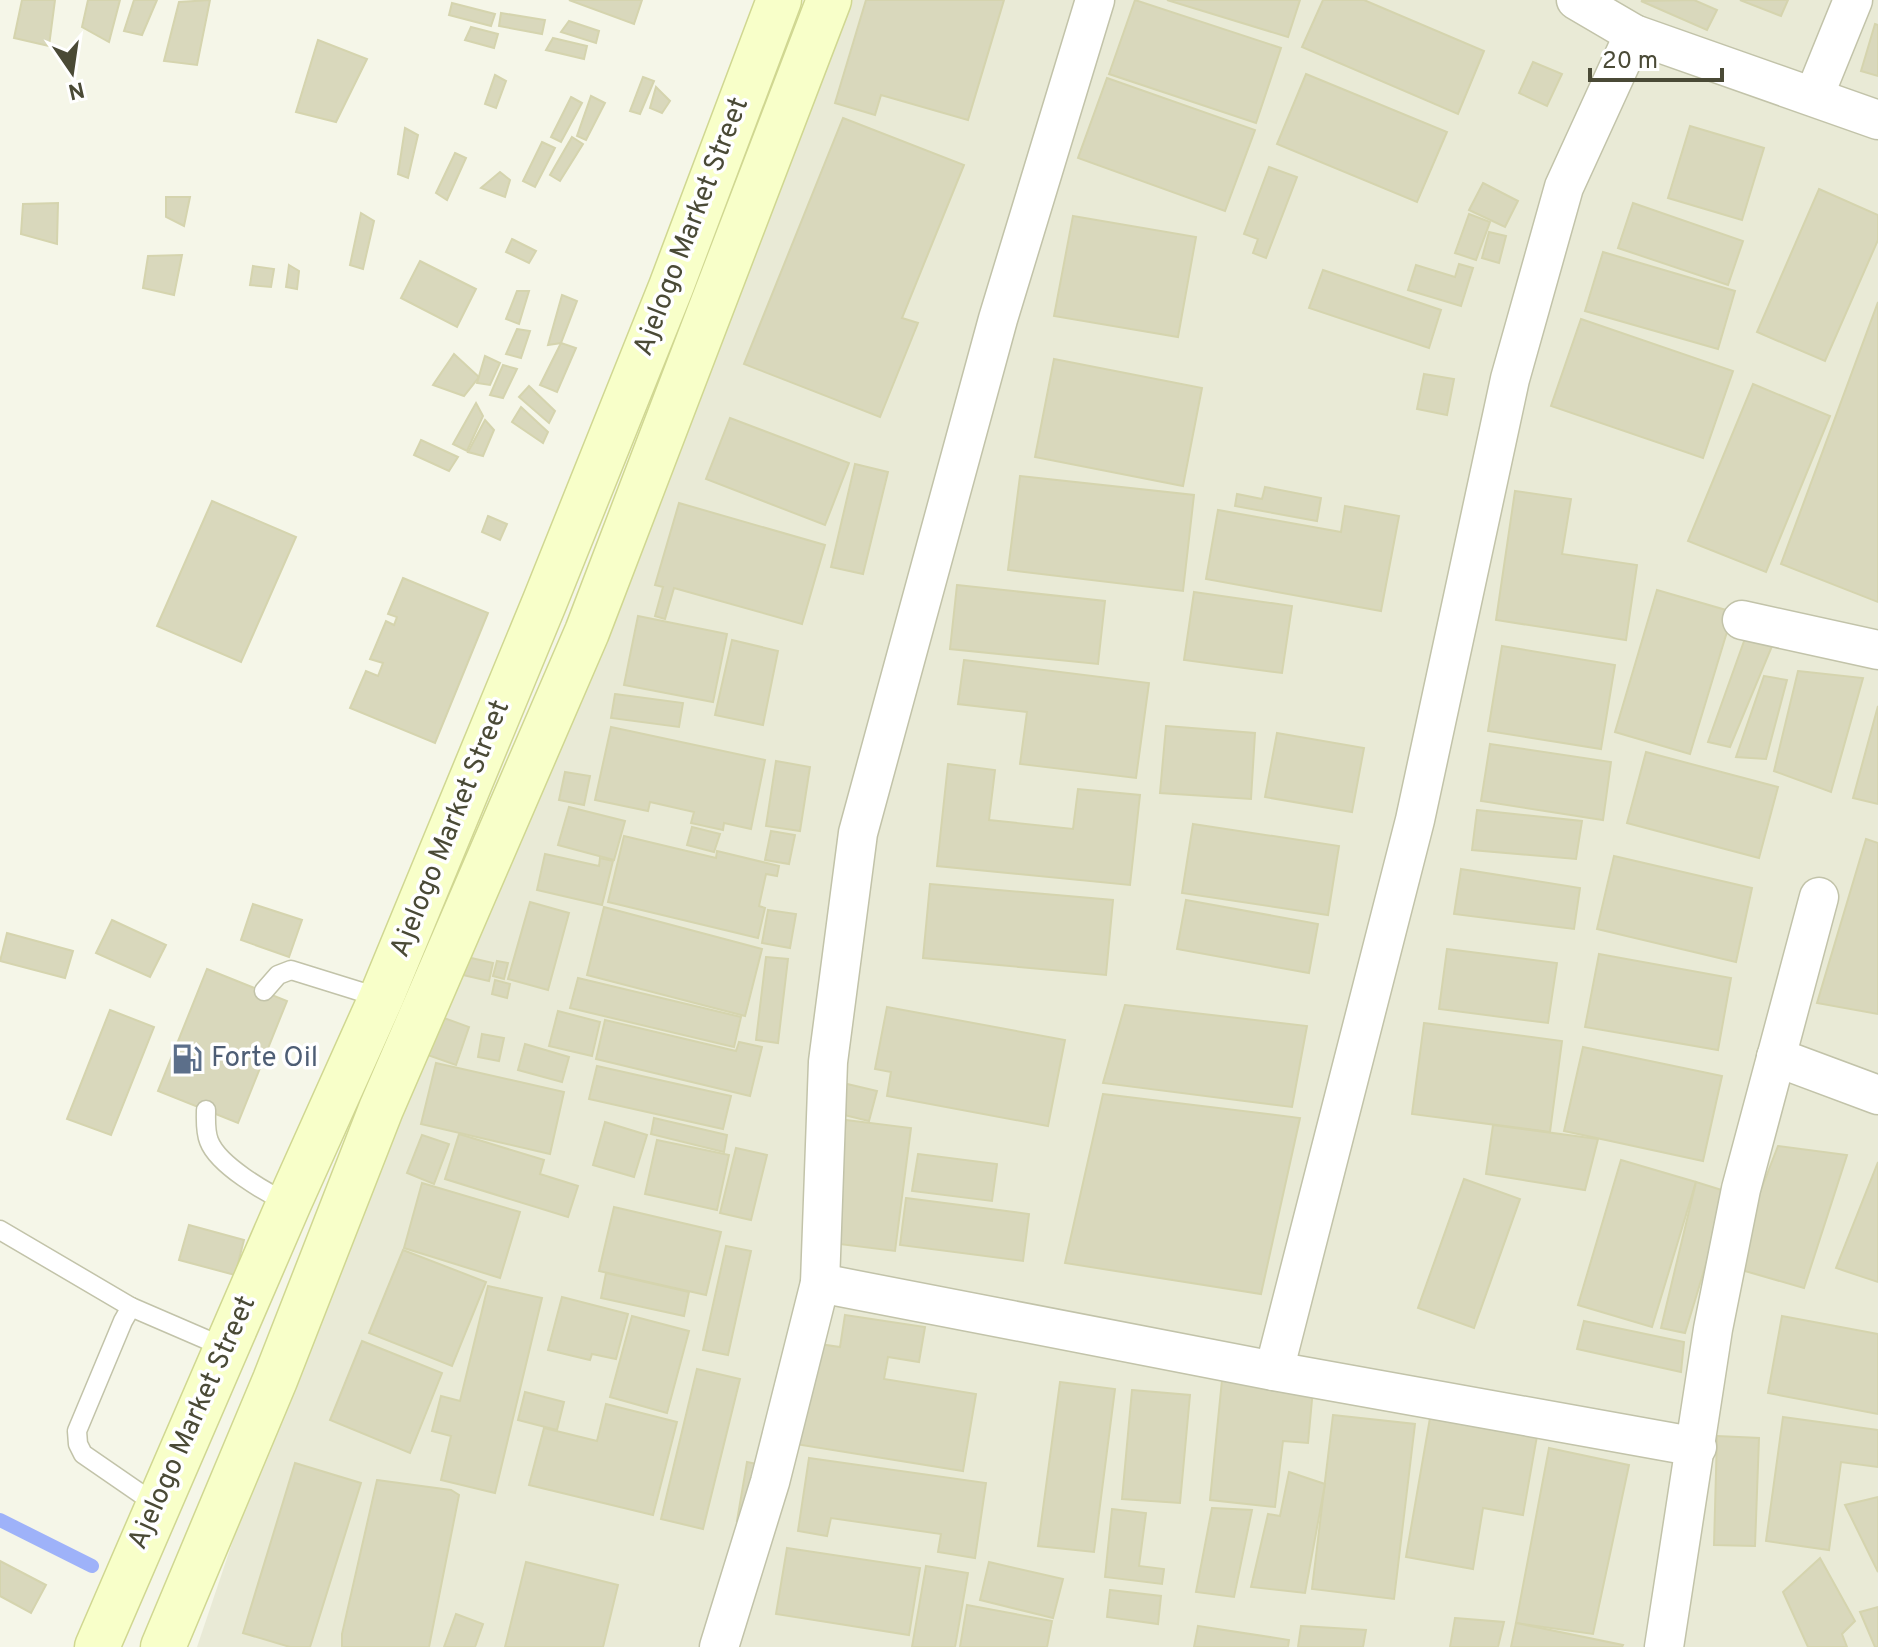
<svg xmlns="http://www.w3.org/2000/svg" width="1878" height="1647" font-family="Overpass,sans-serif">
<style>
.residential{fill:#e9ead6}
.lines{fill:none;stroke-linecap:round;stroke-linejoin:round}
.stream{stroke:#9eb2f9;stroke-width:14}
.building{fill:#d9d8bc;stroke:#d5d4ae;stroke-width:2}
.lane-casing{stroke:#c2c3a9;stroke-width:21}
.street-casing{stroke:#c2c3a9;stroke-width:41}
.secondary-casing{stroke:#d0d791;stroke-width:47}
.lane{stroke:#fff;stroke-width:18}
.street{stroke:#fff;stroke-width:38}
.secondary{stroke:#f8ffc9;stroke-width:44}
.labels{text-anchor:middle;dominant-baseline:central;stroke-width:7;stroke-linejoin:round;paint-order:stroke}
.street-label{font-size:28px;fill:#4a4a36;stroke:#fff}
.service-label{font-size:28px;fill:#4e5e75;stroke:#fff;text-anchor:start}
</style>
<rect width="100%" height="100%" fill="#f5f6e8"/>
<!-- residential -->
<path class="residential" d="M845,0H1878V1647H197L338,1230Z"/>
<g class="lines">
<!-- stream -->
<path class="stream" d="M0,1520L92,1566"/>
</g>
<!-- building -->
<g class="building">
<path d="M22,0H55L49,46L14,38Z"/>
<path d="M88,0H120L109,42L82,27Z"/>
<path d="M134,0H157L142,35L124,31Z"/>
<path d="M210,0L197,65L164,61L179,2Z"/>
<path d="M569,0H642L634,24Z"/>
<path d="M866,0H1004L968,120L881,95L875,115L835,103Z"/>
<path d="M1135,0L1281,48L1256,123L1109,74Z"/>
<path d="M1167,0H1300L1288,37Z"/>
<path d="M1323,0H1364L1484,51L1458,114L1302,47Z"/>
<path d="M1694,0L1717,10L1707,30L1641,1Z"/>
<path d="M1740,0H1788L1781,16Z"/>
<path d="M452,3L495,14L491,26L449,15Z"/>
<path d="M501,13L545,20L542,34L499,26Z"/>
<path d="M569,21L599,31L596,43L561,32Z"/>
<path d="M1875,24L1878,25V76L1861,71Z"/>
<path d="M471,27L498,34L494,48L465,40Z"/>
<path d="M553,38L587,46L584,59L546,50Z"/>
<path d="M318,40L367,59L336,122L296,112Z"/>
<path d="M1533,62L1562,74L1547,106L1519,93Z"/>
<path d="M1306,74L1447,132L1417,202L1277,144Z"/>
<path d="M495,75L506,81L496,108L485,104Z"/>
<path d="M643,77L654,81L640,114L630,111Z"/>
<path d="M1107,78L1255,130L1225,211L1078,158Z"/>
<path d="M656,87L670,101L662,113L650,108Z"/>
<path d="M591,96L605,103L586,140L577,136Z"/>
<path d="M571,97L582,103L561,142L551,137Z"/>
<path d="M843,118L964,165L902,318L918,323L880,417L744,364Z"/>
<path d="M1690,126L1764,148L1742,220L1668,198Z"/>
<path d="M405,128L418,135L408,178L398,174Z"/>
<path d="M572,137L583,144L560,181L550,175Z"/>
<path d="M542,142L555,148L535,187L523,181Z"/>
<path d="M455,153L466,158L447,200L436,193Z"/>
<path d="M1269,167L1297,177L1266,258L1253,253L1258,239L1244,234Z"/>
<path d="M500,172L510,180L505,197L481,188Z"/>
<path d="M1483,183L1518,201L1505,227L1469,210Z"/>
<path d="M1819,189L1878,215V240L1825,361L1757,332Z"/>
<path d="M166,197H190L184,226L166,217Z"/>
<path d="M58,203L57,244L21,234L23,204Z"/>
<path d="M1633,203L1743,241L1728,285L1618,248Z"/>
<path d="M361,213L374,221L363,269L350,265Z"/>
<path d="M1469,214L1490,222L1476,260L1455,253Z"/>
<path d="M1073,216L1196,237L1178,337L1054,316Z"/>
<path d="M1489,232L1506,236L1499,263L1482,258Z"/>
<path d="M512,239L536,251L529,263L506,252Z"/>
<path d="M1603,252L1735,291L1718,349L1585,311Z"/>
<path d="M182,255L174,295L143,288L148,256Z"/>
<path d="M420,261L476,289L457,327L401,298Z"/>
<path d="M1459,264L1473,268L1461,306L1408,290L1416,265L1455,277Z"/>
<path d="M289,265L299,271L297,289L286,287Z"/>
<path d="M253,266L274,269L271,287L250,285Z"/>
<path d="M1323,270L1441,310L1429,348L1309,308Z"/>
<path d="M517,291H529L519,324L506,319Z"/>
<path d="M562,295L577,301L561,343L548,345Z"/>
<path d="M1878,302V602L1781,564Z"/>
<path d="M1581,319L1733,371L1703,458L1551,406Z"/>
<path d="M517,329L530,331L521,358L506,354Z"/>
<path d="M561,343L576,348L557,392L540,385Z"/>
<path d="M454,354L479,377L464,396L433,385Z"/>
<path d="M485,356L500,363L490,385L477,383Z"/>
<path d="M1054,359L1202,388L1183,486L1035,457Z"/>
<path d="M503,365L517,369L503,398L490,395Z"/>
<path d="M1424,374L1454,379L1447,415L1417,409Z"/>
<path d="M1753,384L1830,416L1766,572L1688,541Z"/>
<path d="M529,386L555,411L549,423L519,397Z"/>
<path d="M476,403L483,416L467,451L453,444Z"/>
<path d="M521,407L548,432L543,443L512,422Z"/>
<path d="M730,418L849,463L825,525L706,479Z"/>
<path d="M485,420L494,430L483,456L468,452Z"/>
<path d="M421,440L458,457L449,471L414,455Z"/>
<path d="M855,464L888,472L863,574L831,567Z"/>
<path d="M1020,476L1194,495L1183,591L1008,570Z"/>
<path d="M1265,487L1321,498L1317,521L1235,506L1237,494L1262,499Z"/>
<path d="M1515,491L1571,499L1562,554L1637,565L1626,640L1496,620Z"/>
<path d="M212,501L296,537L241,662L157,626Z"/>
<path d="M679,503L825,545L802,624L674,588L665,619L655,616L663,587L655,585Z"/>
<path d="M1345,506L1399,516L1381,611L1206,579L1218,510L1341,532Z"/>
<path d="M488,516L507,524L500,540L482,532Z"/>
<path d="M403,578L488,613L435,743L350,708L366,671L378,676L383,663L370,659L386,621L394,625L397,617L388,614Z"/>
<path d="M957,585L1105,601L1098,664L950,649Z"/>
<path d="M1657,590L1733,612L1690,754L1615,732Z"/>
<path d="M1194,592L1292,606L1282,673L1184,660Z"/>
<path d="M638,616L727,634L713,702L624,685Z"/>
<path d="M1753,616L1780,627L1730,747L1708,742Z"/>
<path d="M732,640L778,651L763,725L715,715Z"/>
<path d="M1502,646L1615,665L1601,749L1488,731Z"/>
<path d="M964,660L1149,683L1136,778L1020,764L1027,712L958,704Z"/>
<path d="M1798,671L1863,678L1831,792L1774,771Z"/>
<path d="M1764,676L1787,680L1766,759L1736,757Z"/>
<path d="M615,694L683,703L679,727L611,718Z"/>
<path d="M1878,706V804L1853,798Z"/>
<path d="M1166,726L1255,733L1251,799L1160,793Z"/>
<path d="M611,727L765,760L751,829L724,823L723,830L691,823L694,812L650,802L648,811L595,800Z"/>
<path d="M1277,733L1364,748L1352,812L1265,797Z"/>
<path d="M1490,744L1611,762L1603,820L1481,801Z"/>
<path d="M1646,752L1778,787L1759,858L1627,823Z"/>
<path d="M776,761L810,767L800,831L766,826Z"/>
<path d="M948,764L995,770L989,820L1073,829L1078,789L1140,795L1130,885L937,866Z"/>
<path d="M565,772L590,776L584,805L559,800Z"/>
<path d="M569,807L625,821L614,860L558,845Z"/>
<path d="M1477,810L1582,821L1576,859L1472,850Z"/>
<path d="M1193,824L1339,846L1328,915L1182,893Z"/>
<path d="M692,827L720,834L714,852L687,845Z"/>
<path d="M771,831L795,835L789,864L765,860Z"/>
<path d="M624,836L716,858L717,851L779,866L777,876L766,874L759,906L765,908L758,938L608,902Z"/>
<path d="M1866,839L1878,843V1014L1817,1003Z"/>
<path d="M545,854L599,866L600,858L613,861L602,905L537,890Z"/>
<path d="M1614,856L1752,888L1736,962L1597,929Z"/>
<path d="M1461,869L1580,888L1574,929L1454,914Z"/>
<path d="M930,884L1113,900L1106,975L923,958Z"/>
<path d="M1186,900L1318,924L1309,973L1177,949Z"/>
<path d="M530,902L569,913L548,990L508,979Z"/>
<path d="M253,904L302,920L289,957L241,940Z"/>
<path d="M604,907L762,949L745,1016L587,975Z"/>
<path d="M768,910L796,914L790,948L762,943Z"/>
<path d="M112,920L166,945L150,977L96,953Z"/>
<path d="M7,933L73,951L65,978L0,961Z"/>
<path d="M1447,949L1557,963L1548,1023L1439,1009Z"/>
<path d="M1599,954L1731,978L1718,1050L1585,1027Z"/>
<path d="M467,957L493,963L489,981L463,975Z"/>
<path d="M766,957L788,959L778,1043L756,1040Z"/>
<path d="M497,961L508,963L504,979L493,976Z"/>
<path d="M207,969L287,1001L238,1123L158,1091Z"/>
<path d="M578,978L741,1017L734,1047L570,1008Z"/>
<path d="M495,980L510,984L507,998L492,994Z"/>
<path d="M1125,1005L1307,1026L1292,1107L1103,1083Z"/>
<path d="M887,1007L1065,1040L1048,1126L887,1096L891,1072L875,1069Z"/>
<path d="M110,1010L154,1027L111,1135L67,1119Z"/>
<path d="M558,1011L600,1022L592,1056L549,1046Z"/>
<path d="M433,1014L469,1027L456,1065L419,1052Z"/>
<path d="M605,1020L736,1051L739,1042L762,1047L750,1096L596,1059Z"/>
<path d="M1424,1023L1562,1041L1550,1132L1412,1114Z"/>
<path d="M482,1034L504,1038L499,1061L478,1057Z"/>
<path d="M525,1044L569,1057L562,1082L518,1070Z"/>
<path d="M1583,1047L1722,1076L1703,1161L1564,1131Z"/>
<path d="M436,1063L564,1092L550,1154L421,1124Z"/>
<path d="M597,1066L731,1096L723,1129L589,1099Z"/>
<path d="M843,1083L877,1091L869,1121L836,1113Z"/>
<path d="M1103,1094L1300,1118L1261,1294L1065,1263Z"/>
<path d="M654,1118L727,1135L724,1152L651,1134Z"/>
<path d="M846,1120L911,1128L895,1251L831,1243Z"/>
<path d="M605,1122L647,1135L634,1177L593,1165Z"/>
<path d="M1493,1125L1598,1139L1585,1190L1486,1174Z"/>
<path d="M459,1134L544,1160L540,1174L578,1186L568,1217L445,1179Z"/>
<path d="M422,1135L449,1144L434,1184L407,1173Z"/>
<path d="M657,1140L729,1155L717,1210L645,1194Z"/>
<path d="M1778,1146L1847,1155L1804,1288L1731,1267Z"/>
<path d="M736,1148L767,1155L751,1220L720,1213Z"/>
<path d="M918,1154L997,1164L992,1201L912,1191Z"/>
<path d="M1621,1160L1696,1182L1652,1327L1578,1305Z"/>
<path d="M1878,1162V1282L1836,1268Z"/>
<path d="M1464,1179L1520,1199L1474,1328L1418,1308Z"/>
<path d="M1696,1182L1728,1192L1685,1333L1661,1328Z"/>
<path d="M422,1183L520,1212L500,1278L404,1248Z"/>
<path d="M906,1198L1029,1214L1023,1261L900,1245Z"/>
<path d="M614,1207L721,1232L706,1295L599,1271Z"/>
<path d="M189,1225L244,1240L235,1275L179,1260Z"/>
<path d="M726,1246L751,1251L728,1355L703,1350Z"/>
<path d="M403,1250L486,1282L452,1366L369,1333Z"/>
<path d="M606,1273L689,1292L684,1316L601,1298Z"/>
<path d="M488,1286L542,1298L495,1493L441,1480L451,1436L432,1431L441,1396L460,1401Z"/>
<path d="M562,1297L628,1314L616,1359L592,1354L590,1360L548,1350Z"/>
<path d="M845,1315L925,1327L919,1362L888,1357L884,1379L976,1394L963,1471L783,1442L799,1341L840,1347Z"/>
<path d="M632,1316L689,1331L667,1413L610,1397Z"/>
<path d="M1782,1316L1878,1334V1414L1768,1393Z"/>
<path d="M1584,1321L1684,1342L1681,1372L1577,1349Z"/>
<path d="M362,1341L442,1373L410,1453L330,1420Z"/>
<path d="M697,1369L740,1379L703,1529L661,1519Z"/>
<path d="M1222,1380L1313,1389L1308,1443L1283,1441L1275,1507L1210,1500Z"/>
<path d="M1060,1382L1115,1389L1094,1552L1038,1546Z"/>
<path d="M1132,1390L1190,1395L1180,1503L1122,1499Z"/>
<path d="M525,1392L564,1402L557,1430L518,1420Z"/>
<path d="M606,1404L677,1422L653,1515L529,1485L544,1428L597,1441Z"/>
<path d="M1333,1415L1415,1424L1394,1599L1312,1589Z"/>
<path d="M1783,1417L1878,1430V1467L1841,1462L1829,1550L1766,1541Z"/>
<path d="M1430,1418L1537,1436L1523,1515L1483,1508L1473,1569L1406,1557Z"/>
<path d="M1717,1436L1759,1438L1755,1546L1714,1545Z"/>
<path d="M1549,1448L1629,1465L1593,1634L1516,1623Z"/>
<path d="M809,1458L986,1483L975,1558L938,1552L941,1534L831,1518L827,1536L798,1531Z"/>
<path d="M747,1462L771,1467L762,1525L737,1521Z"/>
<path d="M295,1463L361,1483L310,1647H290L243,1633Z"/>
<path d="M1289,1472L1325,1484L1305,1593L1251,1587L1268,1514L1280,1516Z"/>
<path d="M377,1480L451,1490L459,1495L429,1647H342V1634Z"/>
<path d="M1878,1497V1572L1845,1505Z"/>
<path d="M1212,1508L1252,1510L1234,1597L1196,1592Z"/>
<path d="M1112,1509L1146,1513L1139,1566L1164,1569L1162,1584L1105,1577Z"/>
<path d="M787,1548L920,1568L909,1635L776,1614Z"/>
<path d="M1820,1558L1855,1621L1842,1634L1847,1647H1808L1783,1592Z"/>
<path d="M0,1561L46,1585L31,1613L0,1596Z"/>
<path d="M526,1562L618,1585L603,1647H505Z"/>
<path d="M989,1562L1063,1579L1053,1618L980,1600Z"/>
<path d="M926,1566L968,1573L955,1647H912Z"/>
<path d="M1110,1590L1161,1596L1158,1624L1107,1617Z"/>
<path d="M967,1605L1052,1621L1047,1647H960Z"/>
<path d="M1878,1607V1647H1875L1860,1612Z"/>
<path d="M456,1614L483,1624L475,1647H444Z"/>
<path d="M1455,1618L1504,1622L1498,1647H1450Z"/>
<path d="M1516,1623L1623,1645L1622,1647H1511Z"/>
<path d="M1198,1626L1289,1640L1288,1647H1194Z"/>
<path d="M1301,1626L1366,1630L1363,1647H1298Z"/>
</g>
<g class="lines">
<!-- lane casing -->
<g class="lane-casing">
<g id="lane">
<path d="M264,991L278,975L291,970L381,998"/>
<path d="M206,1110C206,1120 205,1131 209,1141C218,1165 266,1193 289,1203"/>
<path d="M0,1230L131,1307"/>
<path d="M157,1505L83,1454L78,1444L77,1431L123,1321L131,1307L226,1348"/>
</g>
</g>
<!-- street casing -->
<g class="street-casing">
<g id="street">
<path d="M1576,0L1634,34L1878,120"/>
<path d="M1814,96L1853,0"/>
<path d="M1742,620L1878,650"/>
<path d="M1776,1057L1878,1095"/>
<path d="M820,1283L1274,1371L1697,1447"/>
<path d="M1274,1371L1415,820L1510,379L1564,187L1634,34"/>
<path d="M719,1647L770,1482L820,1283L828,1062L858,833L998,319L1095,0"/>
<path d="M1664,1647L1713,1329L1741,1189L1819,897"/>
</g>
</g>
<!-- secondary casing -->
<g class="secondary-casing">
<g id="secondary">
<path d="M97,1647L289,1203L381,998L545,601L671,287L779,0"/>
<path d="M163,1647L275,1380L381,1109L587,632L829,0"/>
</g>
</g>
<!-- lane -->
<use href="#lane" class="lane"/>
<!-- street -->
<use href="#street" class="street"/>
<!-- secondary -->
<use href="#secondary" class="secondary"/>
</g>
<!-- icons -->
<defs>
<g id="fuel-bare" transform="scale(2.4)"><path d="M-5.5-6h7V0h2V4h1.3V-2.5L3-4.5l.8-.8L6-3V5H2.5V1h-1V6h-7ZM-4.2-4.7v3.2H.2V-4.7Z" fill="#5c6f8a" stroke="#fff" stroke-width="2.5" paint-order="stroke"/></g>
</defs>
<g fill-rule="evenodd">
<use href="#fuel-bare" x="187" y="1059"/>
</g>
<g class="labels">
<!-- street labels -->
<g class="street-label">
<text transform="translate(692 227) rotate(-69)">Ajelogo Market Street</text>
<text transform="translate(451 829) rotate(-68)">Ajelogo Market Street</text>
<text transform="translate(193 1423) rotate(-66)">Ajelogo Market Street</text>
</g>
<!-- service labels -->
<g class="service-label">
<text x="211" y="1059">Forte Oil</text>
</g>
</g>
<!-- north arrow -->
<g transform="translate(72 72) rotate(167)" stroke="#ffffff" stroke-width="6" paint-order="stroke">
<path d="M0-6L14 30L0 20L-14 30Z" fill="#4a4a36"/>
<text y="-12" font-size="22" font-weight="bold" text-anchor="middle" fill="#4a4a36">N</text>
</g>
<!-- scale -->
<path d="M1590 68v12h132v-12" fill="none" stroke="#4a4a36" stroke-width="4"/>
<text x="1602" y="68" font-size="24" fill="#4a4a36" stroke="#ffffff" stroke-width="6" paint-order="stroke">20 m</text>
</svg>
